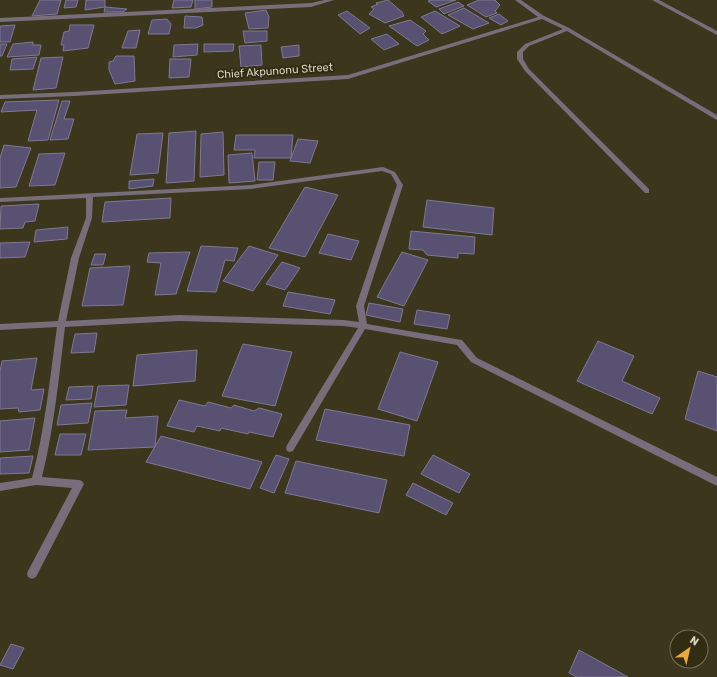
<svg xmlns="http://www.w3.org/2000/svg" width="717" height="677" font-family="Rubik,sans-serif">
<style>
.building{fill:#585171;stroke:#7e7994}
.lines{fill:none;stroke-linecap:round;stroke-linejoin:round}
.minor{fill:#786d7a;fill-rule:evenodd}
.labels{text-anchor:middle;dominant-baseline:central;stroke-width:4;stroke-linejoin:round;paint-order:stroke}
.far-street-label{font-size:11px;fill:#d6d3c4;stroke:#312c12}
</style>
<rect width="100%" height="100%" fill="#3b361c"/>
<!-- building -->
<g class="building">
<path d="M40,0H61L57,14L32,16Z"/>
<path d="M66,0H78L76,7L64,8Z"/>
<path d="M86,0H105V7L85,10Z"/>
<path d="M174,0H193L191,7L172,8Z"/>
<path d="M195,0H212V7L195,9Z"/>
<path d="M388,0L402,12L404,16L385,23L369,14L374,9L371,7L378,4L376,3Z"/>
<path d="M431,0H456L436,7L428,1Z"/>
<path d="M479,0H495L500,5L495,11L497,13L486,17L467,5Z"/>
<path d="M458,2L464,6L444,14L439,9Z"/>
<path d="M105,7L127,9L123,12H104Z"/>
<path d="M464,8L489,23L473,29L448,15Z"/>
<path d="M266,10L269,17L268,28L249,29L245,13Z"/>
<path d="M347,11L370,28L360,34L338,15Z"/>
<path d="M435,11L460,26L442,34L421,17Z"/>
<path d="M499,14L508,21L501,25L489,18Z"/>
<path d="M185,16L202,17L203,25L196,28H184Z"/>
<path d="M167,19L171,24L169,34H148L152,20Z"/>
<path d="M410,20L426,31L423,34L429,40L417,46L389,26Z"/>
<path d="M15,25L10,42H0V26Z"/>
<path d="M70,25H94L88,48L63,51L64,45H61L64,32L69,31Z"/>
<path d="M140,30L136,48H122L128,31Z"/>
<path d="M243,31H267V41L245,43Z"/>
<path d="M387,34L399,44L384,50L371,39Z"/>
<path d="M33,42V45H41L39,55L7,57L13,44Z"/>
<path d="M0,44H7L2,56H0Z"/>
<path d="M198,44L197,55L173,57L174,45Z"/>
<path d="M204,44H234L233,51L204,52Z"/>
<path d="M261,45L262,65L241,67L239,46Z"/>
<path d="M299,45V56L283,58L281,47Z"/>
<path d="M116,56H134L135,81L115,84L109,70V62L113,61Z"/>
<path d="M37,57L33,69L10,70L12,59Z"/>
<path d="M63,57L56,88L33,90L41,58Z"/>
<path d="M170,59H191L189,77L169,78Z"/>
<path d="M251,68L267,69V76H249Z"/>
<path d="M59,100L48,140L28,141L37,110L1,112L5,102Z"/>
<path d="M62,101H70L64,119H74L68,139L50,140Z"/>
<path d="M196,131L194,181L166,183L169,133Z"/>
<path d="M223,132L224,175L200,177L201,134Z"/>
<path d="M163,133L158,173L130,175L137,134Z"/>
<path d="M236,135H293L291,158H254L255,150H234Z"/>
<path d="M298,139L318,141L310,163L290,161Z"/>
<path d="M4,145L31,148L16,187L0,188V158Z"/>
<path d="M65,153L55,185L29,186L39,154Z"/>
<path d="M252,153L255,181L229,183L228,155Z"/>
<path d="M259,162H275L273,180H257Z"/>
<path d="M154,179L153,186L129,189V181Z"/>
<path d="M305,187L338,195L305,257L269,248Z"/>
<path d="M171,198L170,218L102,222L105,202Z"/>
<path d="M427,200L494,208L492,235L423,227Z"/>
<path d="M39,204L35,221L25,222L23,228L0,229L1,206Z"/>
<path d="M68,227L67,239L34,242L36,230Z"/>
<path d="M411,231L475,237L474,254L458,253V258L427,255L423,250L409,249Z"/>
<path d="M328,234L359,241L351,260L319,253Z"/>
<path d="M30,242L25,257L0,258V243Z"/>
<path d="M201,246L238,248L234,261L225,260L216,292L187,291Z"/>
<path d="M249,246L278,255L253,291L223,281Z"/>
<path d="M190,252L176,294L155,295L161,263L147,262L149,253Z"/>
<path d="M402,252L428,260L404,306L377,297Z"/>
<path d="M95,254H106L103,265H91Z"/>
<path d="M282,262L300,268L285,290L266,284Z"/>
<path d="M130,266L123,305L82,306L90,268Z"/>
<path d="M288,292L335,300L330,314L283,306Z"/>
<path d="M369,303L403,309L400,322L366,315Z"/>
<path d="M417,310L450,315L447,329L414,324Z"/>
<path d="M97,333L94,352L71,353L75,334Z"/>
<path d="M598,341L634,356L622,381L660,398L652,414L577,381Z"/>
<path d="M243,344L292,352L275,406L222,396Z"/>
<path d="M197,350L195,381L133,386L137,355Z"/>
<path d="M400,352L438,362L417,421L378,409Z"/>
<path d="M37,358L31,390L44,389L40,410L19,412L18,408L0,409V371L2,361Z"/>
<path d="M698,371L717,377V431L685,419Z"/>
<path d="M129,385L126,405L94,407L98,386Z"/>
<path d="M93,386L91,399L66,400L69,387Z"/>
<path d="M179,400L205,406L208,402L231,408L234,405L254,411L259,408L282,414L273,437L249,432L248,434L221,428L220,431L197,426L194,432L167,426Z"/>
<path d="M92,403L88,423L57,425L61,405Z"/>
<path d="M325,409L410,425L404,456L316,440Z"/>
<path d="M127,410L125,418L158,416L155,447L88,450L95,411Z"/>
<path d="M35,418L29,450L0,452V421Z"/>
<path d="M60,434H86L81,455H55Z"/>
<path d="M161,436L262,462L250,489L146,462Z"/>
<path d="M276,455L289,459L274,493L260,488Z"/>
<path d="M433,455L470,474L459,493L421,474Z"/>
<path d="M33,456L29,473L0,474V458Z"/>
<path d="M296,461L387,480L379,513L285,493Z"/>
<path d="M413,483L453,503L446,515L406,495Z"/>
<path d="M11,644L24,648L13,669L0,665Z"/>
<path d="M579,650L628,677H577L569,673Z"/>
</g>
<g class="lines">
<!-- minor -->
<g class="minor">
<path d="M325,0H334L311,7L0,22V18L311,3Z"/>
<path d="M515,0H521L544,16L569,28L717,115V120L715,119L567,31L529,46L523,52V59L529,69L649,189V193H645L525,71L517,59V52L525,44L563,29L542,19L348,79L74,96L0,99V95L74,92L348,75L538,17Z"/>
<path d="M652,0H659L717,31V35Z"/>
<path d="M383,167L395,172L403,185L364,306L367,324L462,340L477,358L717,477V486L471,362L457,345L365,329L293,451L290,452L287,451L286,448L287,445L358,328L344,326L179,321L65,327C59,377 54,428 42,477L79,480L82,481L84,484L36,577L32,579L28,577L27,574L28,571L72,488L36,485L0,491V483L32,478C45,429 50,377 57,327L0,330V324L58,321L71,258L86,218V198L0,202V198L251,185ZM382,171L391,174L397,185L356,306L359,322L344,320L179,315L66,321L79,258L92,218L93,197L251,189Z"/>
</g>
</g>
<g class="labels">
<!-- far-street labels -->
<g class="far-street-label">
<text transform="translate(275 71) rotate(-4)">Chief Akpunonu Street</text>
</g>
</g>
<!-- north arrow -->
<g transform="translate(689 649) rotate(34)"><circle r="19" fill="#312c12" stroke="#736f59"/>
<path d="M0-3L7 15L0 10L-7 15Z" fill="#eca93a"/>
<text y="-6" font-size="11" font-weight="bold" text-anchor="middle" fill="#d6d3c4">N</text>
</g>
</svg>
